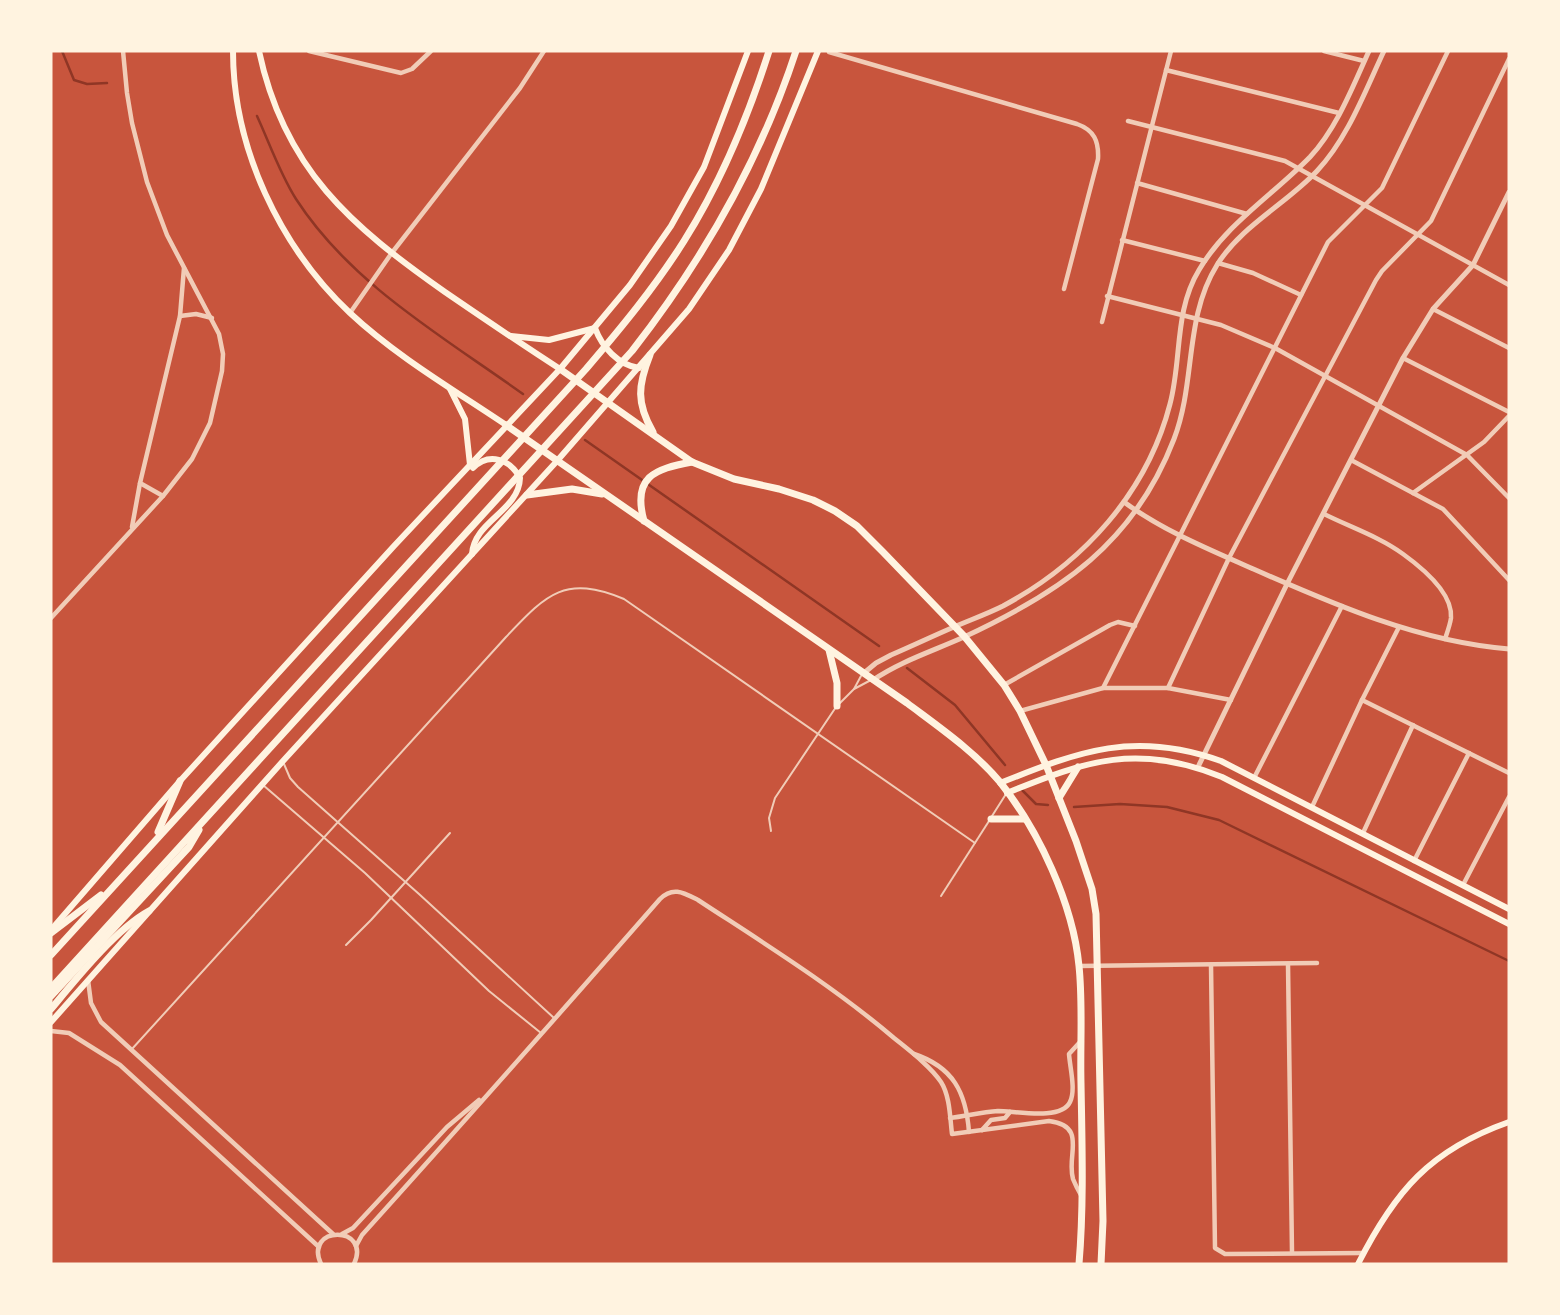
<svg xmlns="http://www.w3.org/2000/svg" width="1560" height="1315" font-family="'Titillium Web',sans-serif">
<style>
.lines{fill:none;stroke-linecap:round;stroke-linejoin:round}
.stream{stroke:#8f3625;stroke-width:2.5}
.service{stroke:#f1ccb7;stroke-width:2}
.minor{stroke:#f1ccb7;stroke-width:4.5}
.tertiary{stroke:#f1ccb7;stroke-width:5}
.secondary{stroke:#fff3e0;stroke-width:6}
.primary{stroke:#fff3e0;stroke-width:7}
.trunk{stroke:#fff3e0;stroke-width:7}
</style>
<rect width="100%" height="100%" fill="#c8553d"/>
<g class="lines">
<!-- stream -->
<g class="stream">
<path d="M62,51L74,80L87,84L107,83"/>
<path d="M257,116C269,142 280,174 296,199C351,284 442,336 523,394"/>
<path d="M585,440L879,646"/>
<path d="M907,668L955,705L1005,765"/>
<path d="M1022,790L1036,804L1048,805"/>
<path d="M1074,807L1120,804L1167,807L1219,820L1509,961"/>
</g>
<!-- service -->
<g class="service">
<path d="M861,676L854,689L871,680"/>
<path d="M840,703L854,689"/>
<path d="M284,764L290,778L298,787L419,894L554,1018"/>
<path d="M263,785L365,873L489,991L541,1033"/>
<path d="M992,816L1006,794"/>
<path d="M771,831L769,818L775,798L836,707"/>
<path d="M941,896L989,821"/>
<path d="M346,945L371,920L450,833"/>
<path d="M132,1049L506,637C546,595 564,574 624,599L975,843"/>
</g>
<!-- minor -->
<g class="minor">
<path d="M309,51L401,73L412,69L431,51"/>
<path d="M1324,51L1364,61"/>
<path d="M829,52L1077,124C1094,130 1099,141 1098,159L1064,289"/>
<path d="M1166,70L1339,113"/>
<path d="M1128,121L1285,161L1509,285"/>
<path d="M1137,183L1247,214"/>
<path d="M1122,240L1205,261"/>
<path d="M1218,263L1253,273L1301,295"/>
<path d="M1107,296L1221,325L1275,348L1467,455L1509,498"/>
<path d="M1433,309L1509,348"/>
<path d="M350,313L391,254L520,88L544,51"/>
<path d="M180,316L196,314L212,318"/>
<path d="M1102,322L1171,51"/>
<path d="M1403,358L1509,412"/>
<path d="M1351,460L1443,509L1509,580"/>
<path d="M140,483L163,496"/>
<path d="M1413,493L1484,442L1509,416"/>
<path d="M1324,514C1350,527 1380,537 1403,554C1421,567 1453,593 1451,618C1450,625 1447,633 1445,639"/>
<path d="M132,527L140,483L180,316L184,268"/>
<path d="M51,618L163,496L192,459L210,423L222,371L223,354L219,334L167,235L147,182L132,123L127,93L123,51"/>
<path d="M1004,685L1110,625L1118,622L1135,626"/>
<path d="M1103,688L1328,242L1382,188L1448,51"/>
<path d="M1168,688L1229,558L1376,280L1382,271L1431,221L1509,59"/>
<path d="M1362,700L1509,773"/>
<path d="M1020,711L1103,688H1168L1231,700"/>
<path d="M1254,778L1342,606"/>
<path d="M1312,807L1362,700L1399,627"/>
<path d="M1363,833L1413,725"/>
<path d="M1414,861L1469,753"/>
<path d="M1463,885L1509,797"/>
<path d="M1288,964L1292,1252"/>
<path d="M1211,965L1215,1248L1225,1254L1364,1253"/>
<path d="M1079,966L1317,963"/>
<path d="M88,980L91,1003L101,1022L333,1234"/>
<path d="M51,1031L69,1033L120,1065L319,1247"/>
<path d="M914,1054C953,1067 966,1092 969,1132"/>
<path d="M950,1118C966,1116 982,1112 998,1111C1015,1111 1061,1121 1070,1102C1076,1090 1070,1068 1069,1054L1080,1042"/>
<path d="M982,1130L991,1120L1005,1118L1010,1112"/>
<path d="M342,1234L353,1228L447,1127L479,1100"/>
<path d="M356,1246L362,1235C463,1123 562,1011 660,899C673,886 684,893 698,900C765,944 833,986 894,1038C910,1051 930,1066 941,1082C950,1096 950,1118 952,1134L1049,1121C1088,1126 1066,1155 1073,1179C1075,1184 1078,1190 1081,1195"/>
<path d="M321,1264C303,1225 372,1225 354,1264"/>
</g>
<!-- tertiary -->
<g class="tertiary">
<path d="M1124,502C1162,530 1208,549 1251,568C1333,604 1419,642 1509,649"/>
<path d="M864,673L876,663L891,655C912,646 933,636 954,627C970,620 987,614 1003,606C1083,563 1147,493 1170,404C1182,359 1174,311 1199,270C1226,224 1273,195 1310,157C1337,128 1353,86 1369,51"/>
<path d="M873,680C901,661 933,651 964,637C1061,592 1134,543 1174,439C1196,382 1184,318 1217,265C1241,226 1286,204 1317,171C1348,138 1365,91 1384,51"/>
<path d="M1198,767L1287,584L1403,358L1433,309L1473,265L1509,192"/>
</g>
<!-- secondary -->
<g class="secondary">
<path d="M233,51C233,148 280,247 350,313C396,356 454,390 506,425"/>
<path d="M259,51C284,169 351,226 445,292C483,318 521,344 560,369"/>
<path d="M511,336L549,340L595,328C602,347 618,365 639,368"/>
<path d="M450,389L465,419L470,465"/>
<path d="M472,554C474,521 519,511 520,478C510,459 489,452 473,468"/>
<path d="M1000,783C1080,751 1135,730 1221,761L1509,909"/>
<path d="M1007,793C1087,760 1139,743 1222,777L1509,924"/>
<path d="M51,930L180,781L394,546L560,369L630,285L671,226L704,167L748,51"/>
<path d="M51,1022L283,761L557,461L689,309L729,250L761,189L818,51"/>
<path d="M1358,1264C1395,1191 1430,1150 1509,1122"/>
</g>
<!-- primary -->
<g class="primary">
<path d="M650,355C638,385 636,403 653,432"/>
<path d="M560,369L692,462L734,479L779,489L813,500L835,511L857,526L883,552L964,636L1004,685L1020,711L1046,765L1076,841L1092,889L1096,914L1103,1221L1101,1264"/>
<path d="M506,425L907,703C939,727 974,751 1000,782C1039,831 1073,904 1079,966C1083,1004 1080,1045 1081,1083C1082,1143 1084,1204 1079,1264"/>
<path d="M527,495L572,489L602,494"/>
<path d="M644,521C632,477 654,469 692,462"/>
<path d="M829,650L837,683V706"/>
<path d="M1059,798L1078,767"/>
<path d="M991,819H1024"/>
</g>
<!-- trunk -->
<g class="trunk">
<path d="M158,832L180,781"/>
<path d="M51,933L101,895"/>
<path d="M51,955L586,369C621,328 655,287 684,241C721,182 748,117 769,51"/>
<path d="M51,988L632,351C703,260 760,161 796,51"/>
<path d="M51,996L189,847L199,830"/>
<path d="M51,1009C76,979 116,929 149,911"/>
</g>
</g>
<!-- border -->
<rect width="1560" height="1315" fill="none" stroke="#fff3e0" stroke-width="105"/>
</svg>
